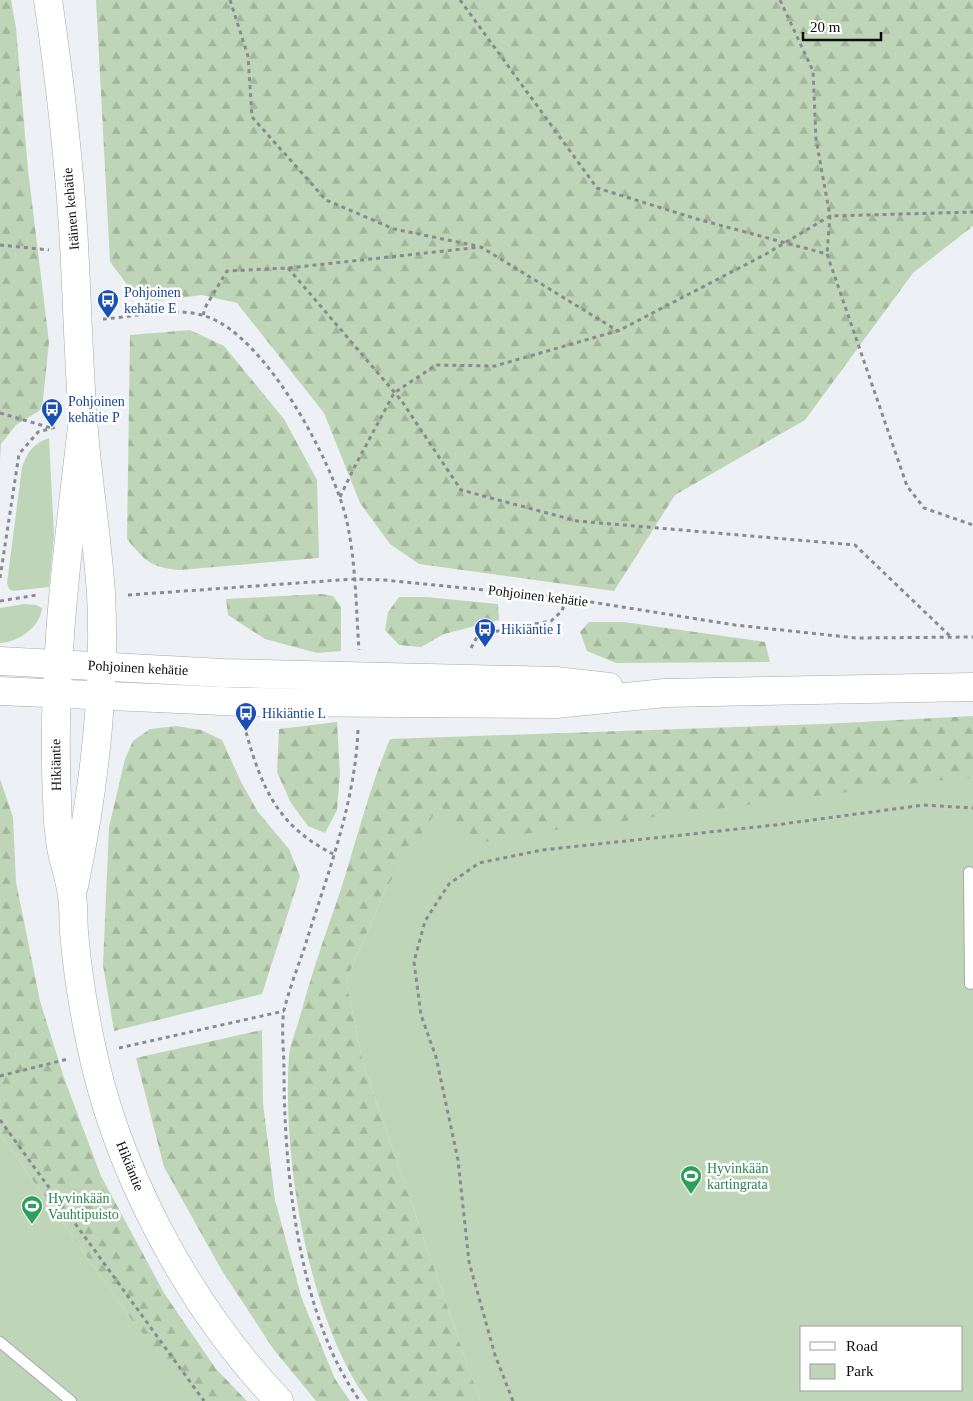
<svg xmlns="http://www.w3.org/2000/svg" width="973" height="1401" font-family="'Times New Roman',serif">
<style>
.green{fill:#bfd5b7;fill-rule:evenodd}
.forest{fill:url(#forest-firs)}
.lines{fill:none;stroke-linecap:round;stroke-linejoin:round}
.lane-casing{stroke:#a5a9ad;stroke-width:12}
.secondary-casing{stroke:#a5a9ad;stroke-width:29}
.path{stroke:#898b8f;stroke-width:3;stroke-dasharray:4 4;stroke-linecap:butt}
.lane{stroke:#fff;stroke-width:10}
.secondary{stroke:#fff;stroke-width:28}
.labels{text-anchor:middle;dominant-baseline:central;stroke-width:5;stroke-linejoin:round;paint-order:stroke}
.street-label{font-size:14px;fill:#0c0d0f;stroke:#fff}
.transit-label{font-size:14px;fill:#164399;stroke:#fff;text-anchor:start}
.leisure-label{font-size:14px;fill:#27864d;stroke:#fff;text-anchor:start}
</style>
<defs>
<pattern id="forest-firs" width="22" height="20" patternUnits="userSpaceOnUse" patternTransform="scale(1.25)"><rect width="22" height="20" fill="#bfd5b7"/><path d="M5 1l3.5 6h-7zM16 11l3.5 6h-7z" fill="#a3b69c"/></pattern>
</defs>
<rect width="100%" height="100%" fill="#edf1f6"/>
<!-- green -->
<g class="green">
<path d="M49,438L54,535L49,587L13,591L9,589L7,583L22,467C28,451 33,444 49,438Z"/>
<path d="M24,604L36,605L42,608C40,627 19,642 0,643V608Z"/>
<path d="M973,751V1401H480L363,1063L346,981L385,890L440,804ZM802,1327H962V1390H802Z"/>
<path d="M0,1134L129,1316L222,1401H0Z"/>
</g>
<!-- forest -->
<g class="forest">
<path d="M0,0H11L16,28L28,170L49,342L42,409L16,425L1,444L0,460Z"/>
<path d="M96,0H973V226L913,273L805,420L675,495L614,591L419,564L390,544L360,503L324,413L237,303L202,295L158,301L138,299L110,262Z"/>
<path d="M190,330L224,346L284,419L317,480L319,558L179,570C150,567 145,561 127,539L130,335Z"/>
<path d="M321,594L333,596L341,607V651L317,653L265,639L228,615L226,599Z"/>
<path d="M399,597H426L498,604L499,620L444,634L421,647L399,645L385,630L388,612Z"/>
<path d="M589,622H624L765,642L770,662L616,663L587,651L580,632Z"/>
<path d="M973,716V778L932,781L524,834L472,845L440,805L385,890L346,981L363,1063L480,1401H368C308,1319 282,1157 289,1056C290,1044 296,1031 299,1020C310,979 323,940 337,901C355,847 368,791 390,739L823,724Z"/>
<path d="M337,722L340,773L337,810L325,833L308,826L291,803L277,772L279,729Z"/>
<path d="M176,726L201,730L222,740L241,782L258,812L289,849L300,876L262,994L114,1031L103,965L109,827L125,759L133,741L150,729Z"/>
<path d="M0,779L13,817L16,882L40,1001L64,1078L101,1176L164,1293L216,1369L247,1401H196L129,1316L0,1134Z"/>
<path d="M262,1030L263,1103L275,1200L302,1299L335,1379L350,1401H316L274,1350L221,1269L164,1167L136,1058Z"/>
</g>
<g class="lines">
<!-- lane casing -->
<g class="lane-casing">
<g id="lane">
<path d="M969,872L970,984"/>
<path d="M0,1342L71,1401"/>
</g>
</g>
<!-- secondary casing -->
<g class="secondary-casing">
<g id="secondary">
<path d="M48,0C59,75 68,151 73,227C77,291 78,355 83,419C87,477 97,535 101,593C106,691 94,790 74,886"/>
<path d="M83,419C68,545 51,671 57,798C57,812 58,826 60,840C62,859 70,877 72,896C74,908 73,920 74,932C77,967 82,1001 89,1035C114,1167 187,1304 279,1401"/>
<path d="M0,661L223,673L556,681L609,687"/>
<path d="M0,691L244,702L556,704L665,693L973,687"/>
</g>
</g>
<!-- path -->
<g class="path">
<path d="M230,0L248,56L252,117L326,200L394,229L477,246"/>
<path d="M460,0L597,188L697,219L827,254L907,486L924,508L973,525"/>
<path d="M780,0L813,71L816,139L830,216L827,254"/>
<path d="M0,245L49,250"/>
<path d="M288,268L401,400L461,490L577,521L855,545L951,637"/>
<path d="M203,315L206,306L227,271L288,268L481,247L618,331L766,254L830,216L973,212"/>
<path d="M103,319C135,317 174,306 205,316C265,334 334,463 347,522C356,564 356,608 359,650"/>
<path d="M0,413L51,428"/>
<path d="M340,497L355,466L394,393L436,365L495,366L617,331"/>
<path d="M0,578L19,454L38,432L56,427"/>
<path d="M128,595L354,579L384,580L566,598L735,625L856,638L973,637"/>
<path d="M0,601L37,595"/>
<path d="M471,648L477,637L487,633L551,621L562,611L566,598"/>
<path d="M358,730C355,805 326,878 304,949C297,969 289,990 284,1010C281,1029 284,1052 284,1071C284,1172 299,1318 360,1401"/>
<path d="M246,732C262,789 278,826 333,854"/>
<path d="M119,1048L284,1011"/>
<path d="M0,1076L68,1059"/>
<path d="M0,1120L204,1401"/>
<path d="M513,1401L495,1355L469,1262L458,1160L436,1057L421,1015L414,962L425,921L449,884L479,863L542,850L775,825L924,805L973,808"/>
</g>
<!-- lane -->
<use href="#lane" class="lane"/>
<!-- secondary -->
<use href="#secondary" class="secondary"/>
</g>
<!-- icons -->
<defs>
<g id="bus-pin" transform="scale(1.125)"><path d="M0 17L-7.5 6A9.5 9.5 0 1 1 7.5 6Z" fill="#1a4fb4" stroke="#fff"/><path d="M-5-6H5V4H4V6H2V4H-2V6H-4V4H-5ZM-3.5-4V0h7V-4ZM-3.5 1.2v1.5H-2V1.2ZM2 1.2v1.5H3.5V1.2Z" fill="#fff"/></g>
<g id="stadium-pin" transform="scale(1.125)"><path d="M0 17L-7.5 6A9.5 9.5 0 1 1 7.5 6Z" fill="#2e9e5b" stroke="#fff"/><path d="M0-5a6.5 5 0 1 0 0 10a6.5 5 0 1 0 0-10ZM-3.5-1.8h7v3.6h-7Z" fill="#fff"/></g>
</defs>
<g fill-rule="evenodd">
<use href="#bus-pin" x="108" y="300"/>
<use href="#bus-pin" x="52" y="409"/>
<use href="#bus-pin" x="485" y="629"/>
<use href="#bus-pin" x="246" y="713"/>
<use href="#stadium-pin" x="691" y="1176"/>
<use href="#stadium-pin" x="32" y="1206"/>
</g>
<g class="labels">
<!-- street labels -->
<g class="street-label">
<text transform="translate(71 209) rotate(-95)">Itäinen kehätie</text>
<text transform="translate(538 596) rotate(7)">Pohjoinen kehätie</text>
<text transform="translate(138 668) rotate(3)">Pohjoinen kehätie</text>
<text transform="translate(56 765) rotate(-91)">Hikiäntie</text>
<text transform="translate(130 1166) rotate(68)">Hikiäntie</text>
</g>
<!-- transit labels -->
<g class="transit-label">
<text x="124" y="292">Pohjoinen<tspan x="124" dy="16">kehätie E</tspan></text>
<text x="68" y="401">Pohjoinen<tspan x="68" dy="16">kehätie P</tspan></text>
<text x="501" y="629">Hikiäntie I</text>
<text x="262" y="713">Hikiäntie L</text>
</g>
<!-- leisure labels -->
<g class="leisure-label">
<text x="707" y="1168">Hyvinkään<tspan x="707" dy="16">kartingrata</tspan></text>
<text x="48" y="1198">Hyvinkään<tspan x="48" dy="16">Vauhtipuisto</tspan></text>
</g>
</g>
<!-- legend -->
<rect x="800" y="1326" width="162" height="65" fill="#ffffff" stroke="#9e9e9f"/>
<rect x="810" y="1342" width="25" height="8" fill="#ffffff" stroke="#9e9e9f"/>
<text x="846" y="1351" font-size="15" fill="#0c0d0f">Road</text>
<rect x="810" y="1364" width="25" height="15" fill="#bfd5b7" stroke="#9e9e9f"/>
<text x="846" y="1376" font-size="15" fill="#0c0d0f">Park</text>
<!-- scale -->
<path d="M803 32v8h78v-8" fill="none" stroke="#0c0d0f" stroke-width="2.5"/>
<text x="810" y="32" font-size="15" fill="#0c0d0f" stroke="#ffffff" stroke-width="4" paint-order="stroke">20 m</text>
</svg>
